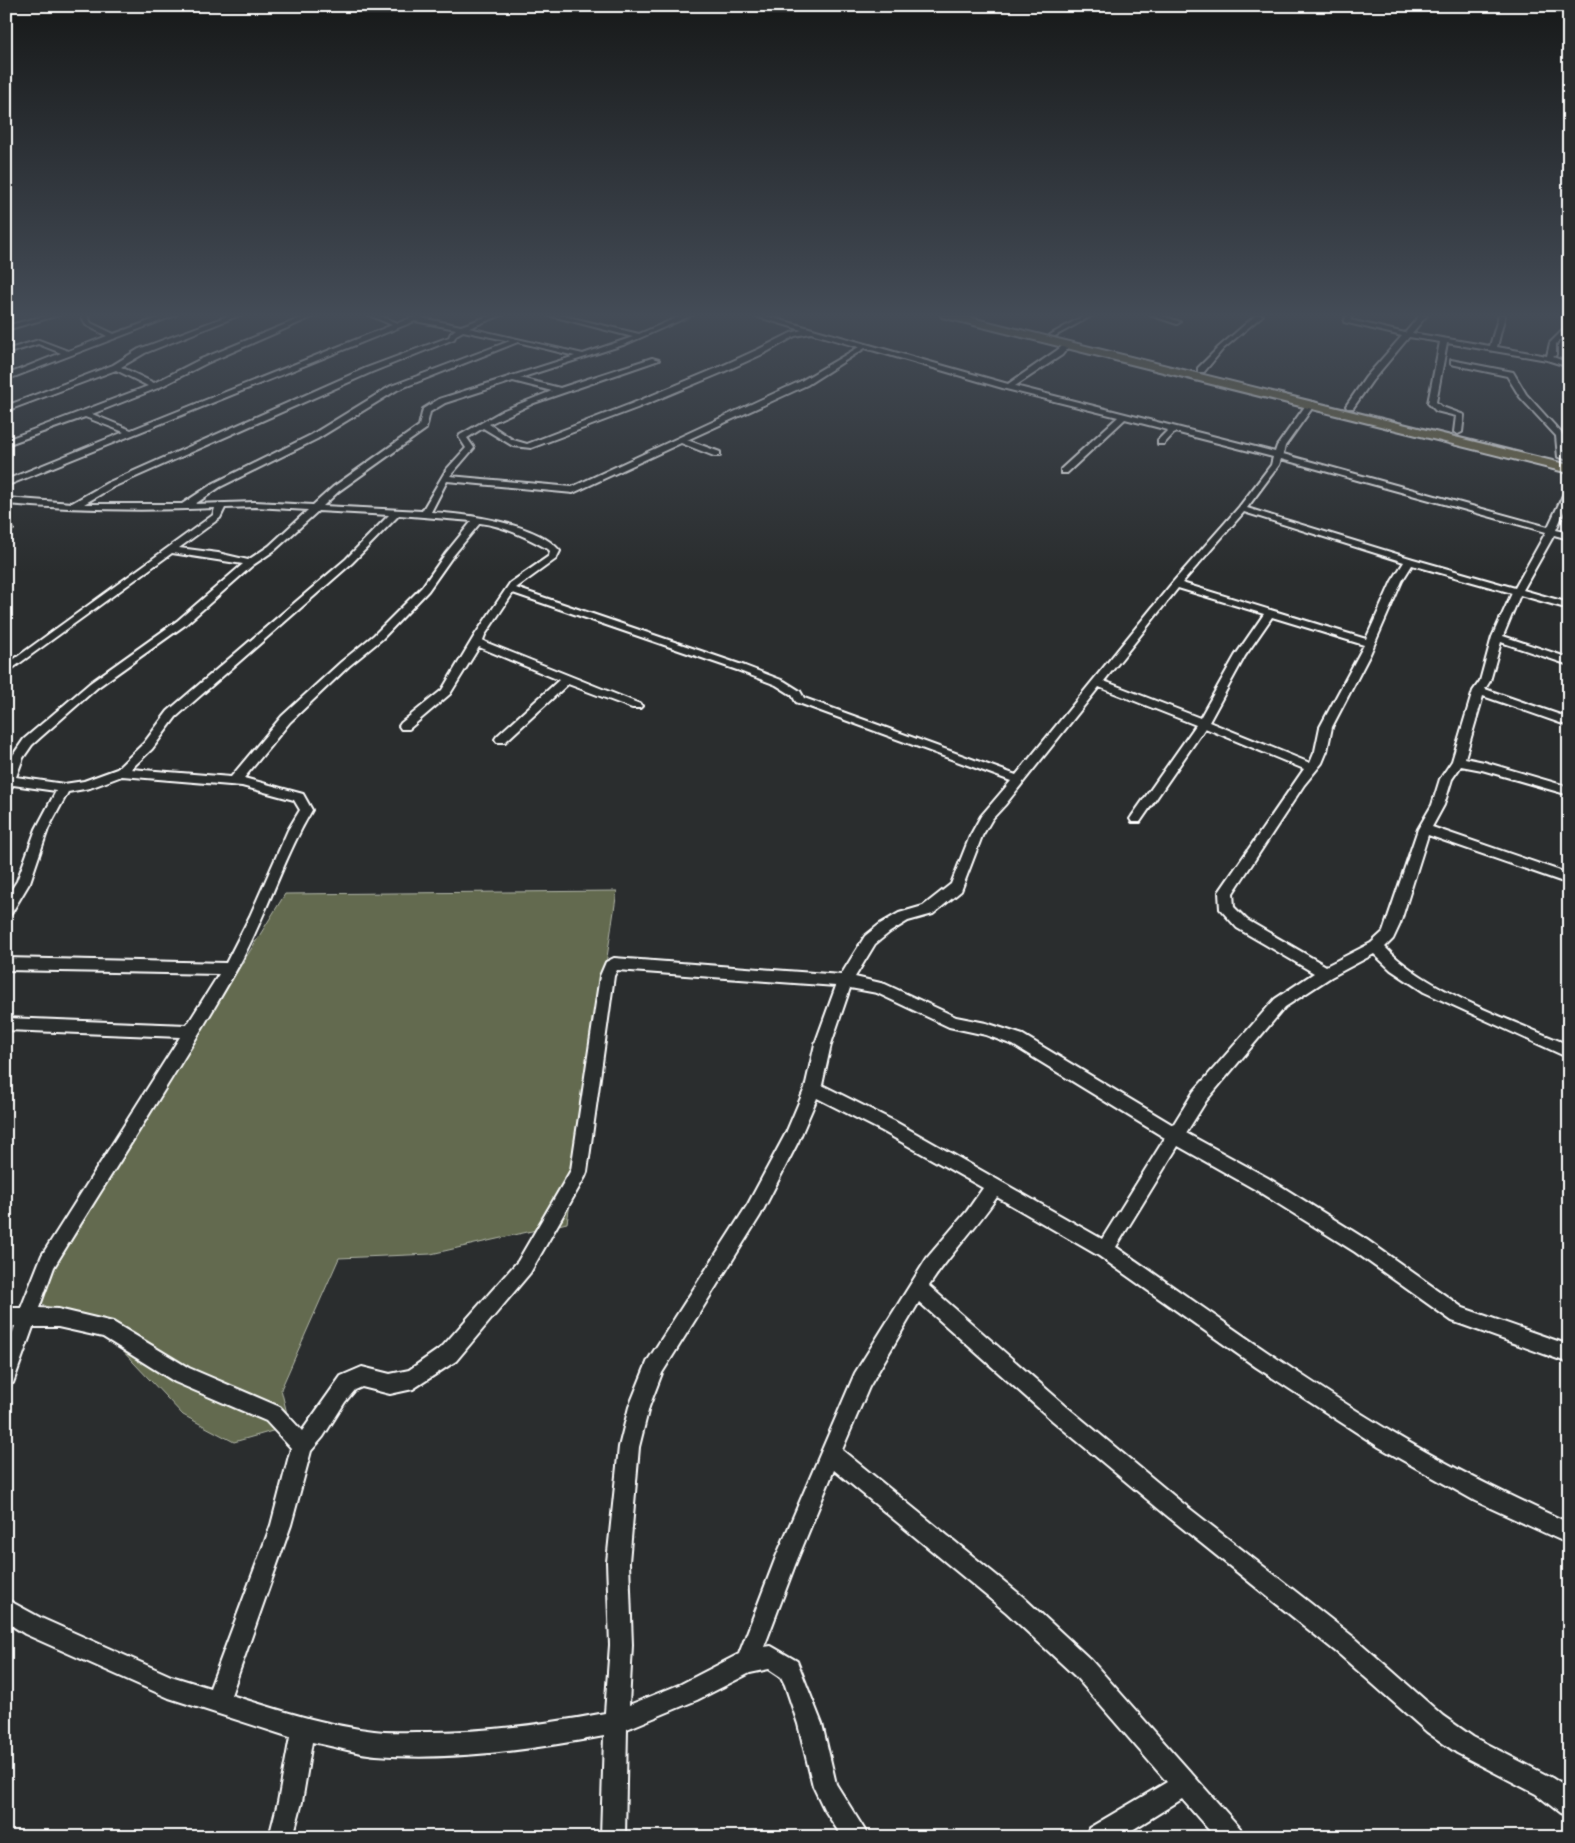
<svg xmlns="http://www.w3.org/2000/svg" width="1575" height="1843" font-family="Mynerve,sans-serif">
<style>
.green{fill:#636b50;stroke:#b1b5a8}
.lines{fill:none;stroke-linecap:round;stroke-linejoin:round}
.minor-casing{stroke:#fff;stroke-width:4}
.trunk-casing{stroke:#fff;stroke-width:4}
.minor{fill:#2a2d2e;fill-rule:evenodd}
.trunk{fill:#736c4b;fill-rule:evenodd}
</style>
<rect width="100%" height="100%" fill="#2a2d2e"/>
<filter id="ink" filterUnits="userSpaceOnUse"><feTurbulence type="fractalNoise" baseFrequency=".02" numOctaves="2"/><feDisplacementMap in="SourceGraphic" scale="10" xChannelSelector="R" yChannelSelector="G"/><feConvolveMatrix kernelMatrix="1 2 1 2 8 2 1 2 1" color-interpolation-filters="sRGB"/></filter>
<g filter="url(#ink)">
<!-- green -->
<path class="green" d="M617,891L567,1223L431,1254L339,1258L281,1389L290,1426L234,1442L183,1415L117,1345L35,1300L285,894Z"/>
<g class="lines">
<!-- minor casing -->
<g class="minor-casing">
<g id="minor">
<path d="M48,315H59L6,330V326Z"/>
<path d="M81,315H87L91,323L114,334L166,315H176L6,380V375L61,353L38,344L6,354V350L39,340L68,351L107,336L86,325Z"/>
<path d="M230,315H240L145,353L121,367L154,383L201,359L308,315H317L207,363L158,388L92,414L131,430L392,325L369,315H378L398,323L418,315H427L422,318L461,326L492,315H502L469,328L583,354L633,337L548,315H560L639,334L683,315H692L626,344L520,378L560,388L652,358L659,360L534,403L489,424L513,440L527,444L631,404L715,369L759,349L791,333L802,330L752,315H763L1008,384L1056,351L1065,344H1069V346L1062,355L1015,386L1275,452L1277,446L1308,402H1314L1315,404L1285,446L1283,454L1548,527L1565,491L1569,488V500L1556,530L1569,533V539L1554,535L1523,590L1569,603V609L1520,595L1503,636L1569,658V665L1501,642L1490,681L1485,689L1569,718V726L1483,696L1465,758L1484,762L1569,787V795L1482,770L1461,766L1452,779L1444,805L1432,827L1569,874V884L1428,835L1400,924L1393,939L1385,947C1426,991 1513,1021 1569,1045V1058L1424,992L1391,970L1374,954L1331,977L1285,1007L1206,1101L1186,1133L1268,1178L1367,1240L1463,1308L1569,1345V1363L1452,1321L1355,1252L1256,1190L1178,1146L1116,1247C1207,1310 1298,1376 1393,1433C1450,1467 1509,1496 1569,1523V1544L1475,1501L1379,1447L1256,1367L1099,1256L997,1197C976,1228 949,1255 929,1286L1067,1407L1180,1501L1356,1639L1443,1716L1473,1737L1552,1778L1569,1789V1816L1560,1813L1536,1794L1457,1753L1427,1732L1340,1655L1166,1515L1053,1421L919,1302L869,1387L842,1450L1022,1596L1091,1660L1240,1828L1243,1837H1215L1182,1799L1121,1837H1086L1089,1828L1167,1782L1075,1676L1006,1612L834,1470L795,1565L764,1647L771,1646L797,1661L822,1724L836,1784L869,1837H842L824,1809L813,1786L798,1724L785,1685L781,1677L769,1669L750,1673L697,1700L627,1729L625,1837H601L604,1736C529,1750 452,1761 376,1755C355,1753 333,1746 312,1742L302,1802L293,1837H269L278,1802L290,1737L169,1698L25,1634L6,1622V1599L41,1618L171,1676L210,1688L271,1525L291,1448L266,1421L175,1382L103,1337L58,1327H33L13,1383L6,1385V1353L15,1326H6V1308H21L42,1255L180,1037L6,1030V1018L187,1025L219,974L6,970V958L226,963L250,916L288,830L300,810L294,800L242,786L122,776L90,788L68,792L48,829L30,882L11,914L6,915V898L17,881L36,829L56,791L13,785L10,789L6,790V770L11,758L24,739L90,683L177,621L243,564L172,553L6,673V665L213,515L215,508C146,511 76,510 6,504V498L72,503L107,483L366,368L449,337L451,333L456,329L415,321L6,486V480L124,432L85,417L6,445V440L148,386L116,370L6,411V406L113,365L139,349ZM463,331L510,341L391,386L311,435L214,483L182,504H84L113,487L372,372L454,339L456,335ZM811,333L859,347L801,381L572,487L450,476L474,448L467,438L483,428L513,446L531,448L637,408L721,373L765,353L795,336ZM518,342L575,356L439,399L423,409L419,426L333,487L313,505L255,502L195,504L220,487L317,439L397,390ZM865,348L1006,389L1118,417L1061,469V473H1067L1125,419L1168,430L1158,440V444H1164L1175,432L1273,457L1271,465L1239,507L1173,582L1016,775L804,698L800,691L784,681L745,666L516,588L556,559L560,551C537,523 466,514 431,512L447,481L573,493L681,443L714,456H720V452L687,440L807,385ZM513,381L552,391L504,410L460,435L459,437L466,448L446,470L422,511L323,506L339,491L426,429L430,412L445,403ZM1281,459L1546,532L1515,588L1413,559L1247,508L1279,465ZM255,507L308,510L269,546L248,560L218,553L179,548L220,518L225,508ZM318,511L389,515L346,559L168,711L144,743L117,769L84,781L64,784L16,777L23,758L32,745L42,736L98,687L185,625L253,565L275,550ZM1244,512L1404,562L1392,581L1366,639L1182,583ZM399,515L472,521L446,553L422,587L374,635L341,662L282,716L231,777L131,769L152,749L176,717L352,563ZM480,523C504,526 526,537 548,549L550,551L549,556L510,583L475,635L442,690L401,723L399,726L401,729H409L450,694L479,647L559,680L497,736L495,739L497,742H505L568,684L632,708H640L642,706L640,704L485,642L483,640L485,635L513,593L737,670L776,685L792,695L796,702L1011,781L981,816L970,836L951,884L923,906L899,913L880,924L865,936L841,975L614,958L606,962L600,976L571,1170L518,1261L442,1347L409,1370L390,1374L362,1367L341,1376L302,1431L280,1407L189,1368L113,1322L58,1309L39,1308L54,1267C114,1169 177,1073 234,974C265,921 281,862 312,810L303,794L244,778L290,722L349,666L382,639L428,591L452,557ZM1412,565L1512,593L1492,637L1480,681L1473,691L1452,761L1440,779L1432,805L1418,829L1383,932L1371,943L1326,966L1247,920L1234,907L1233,893L1304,785L1322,763L1327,751L1332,727L1370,654L1402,581ZM1178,588L1264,614L1235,656L1200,718L1104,681ZM1272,617L1364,645L1320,727L1315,751L1310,763L1209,722L1245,656ZM1099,687L1196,725L1132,816L1130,819L1132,822H1140L1205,728L1304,769L1219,892L1220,909L1237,928L1314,973L1275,999L1194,1091L1173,1125L1023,1035L986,1023L956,1017L885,984L855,977L875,944L890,932L908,921L933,914L961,891L982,836L992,819L1005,805ZM617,970L836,986L815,1044L805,1088L786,1133L748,1204L648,1360L629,1407L619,1447L607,1562L610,1645L605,1713C542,1725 480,1733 416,1732C402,1732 388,1733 374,1731C325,1725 278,1710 231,1695L291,1525L311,1451L323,1437L345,1402L355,1390L362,1387L390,1394L413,1389L456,1361L530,1273L585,1177L587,1172L614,976ZM850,988L877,993L949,1027L986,1035L1013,1045L1165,1138L1102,1239L894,1121L822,1085L831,1044ZM817,1098L882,1131L983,1188L967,1211L927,1258L855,1373L776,1557L739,1654L681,1684L629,1705L632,1645L629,1562L639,1447L649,1407L662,1373L760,1216L798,1142Z"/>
<path d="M1085,315H1093L1055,336L1050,335Z"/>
<path d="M1150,315H1161L1180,322L1177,324Z"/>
<path d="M1256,315H1263L1223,349L1204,372H1198V368L1219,347Z"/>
<path d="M1347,315H1353L1350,320L1405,333L1420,315H1427L1412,333L1490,346L1499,315H1505L1497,347L1547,356L1550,343L1569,324V330L1556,344V355L1553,357L1569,363V367L1547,360L1447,343L1436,402L1442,407L1464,415L1462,432L1458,434L1454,432L1456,416L1436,411L1428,403L1440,342L1409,337L1372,381L1353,408H1347L1346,406L1366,377L1402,336L1344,322Z"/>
<path d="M1451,360L1513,372L1526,394L1564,436L1565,459L1558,457L1556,436L1520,397L1507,376L1451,364Z"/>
<path d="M6,527H11L13,529L6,533Z"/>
</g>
</g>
<!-- trunk casing -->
<g class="trunk-casing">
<path id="trunk" d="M941,315H960L1569,465V473L942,317Z"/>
</g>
<!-- minor -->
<use href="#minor" class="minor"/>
<!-- trunk -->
<use href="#trunk" class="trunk"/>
</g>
</g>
<!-- sky -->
<linearGradient id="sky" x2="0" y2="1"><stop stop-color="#171919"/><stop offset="0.55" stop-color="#444c57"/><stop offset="1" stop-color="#444c57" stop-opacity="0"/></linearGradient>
<rect width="1575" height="573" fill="url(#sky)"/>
<!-- margin -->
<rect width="1575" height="1843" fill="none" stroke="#2a2d2e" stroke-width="25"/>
<rect x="12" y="12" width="1550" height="1818" fill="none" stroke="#fff" stroke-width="2" filter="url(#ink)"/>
</svg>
